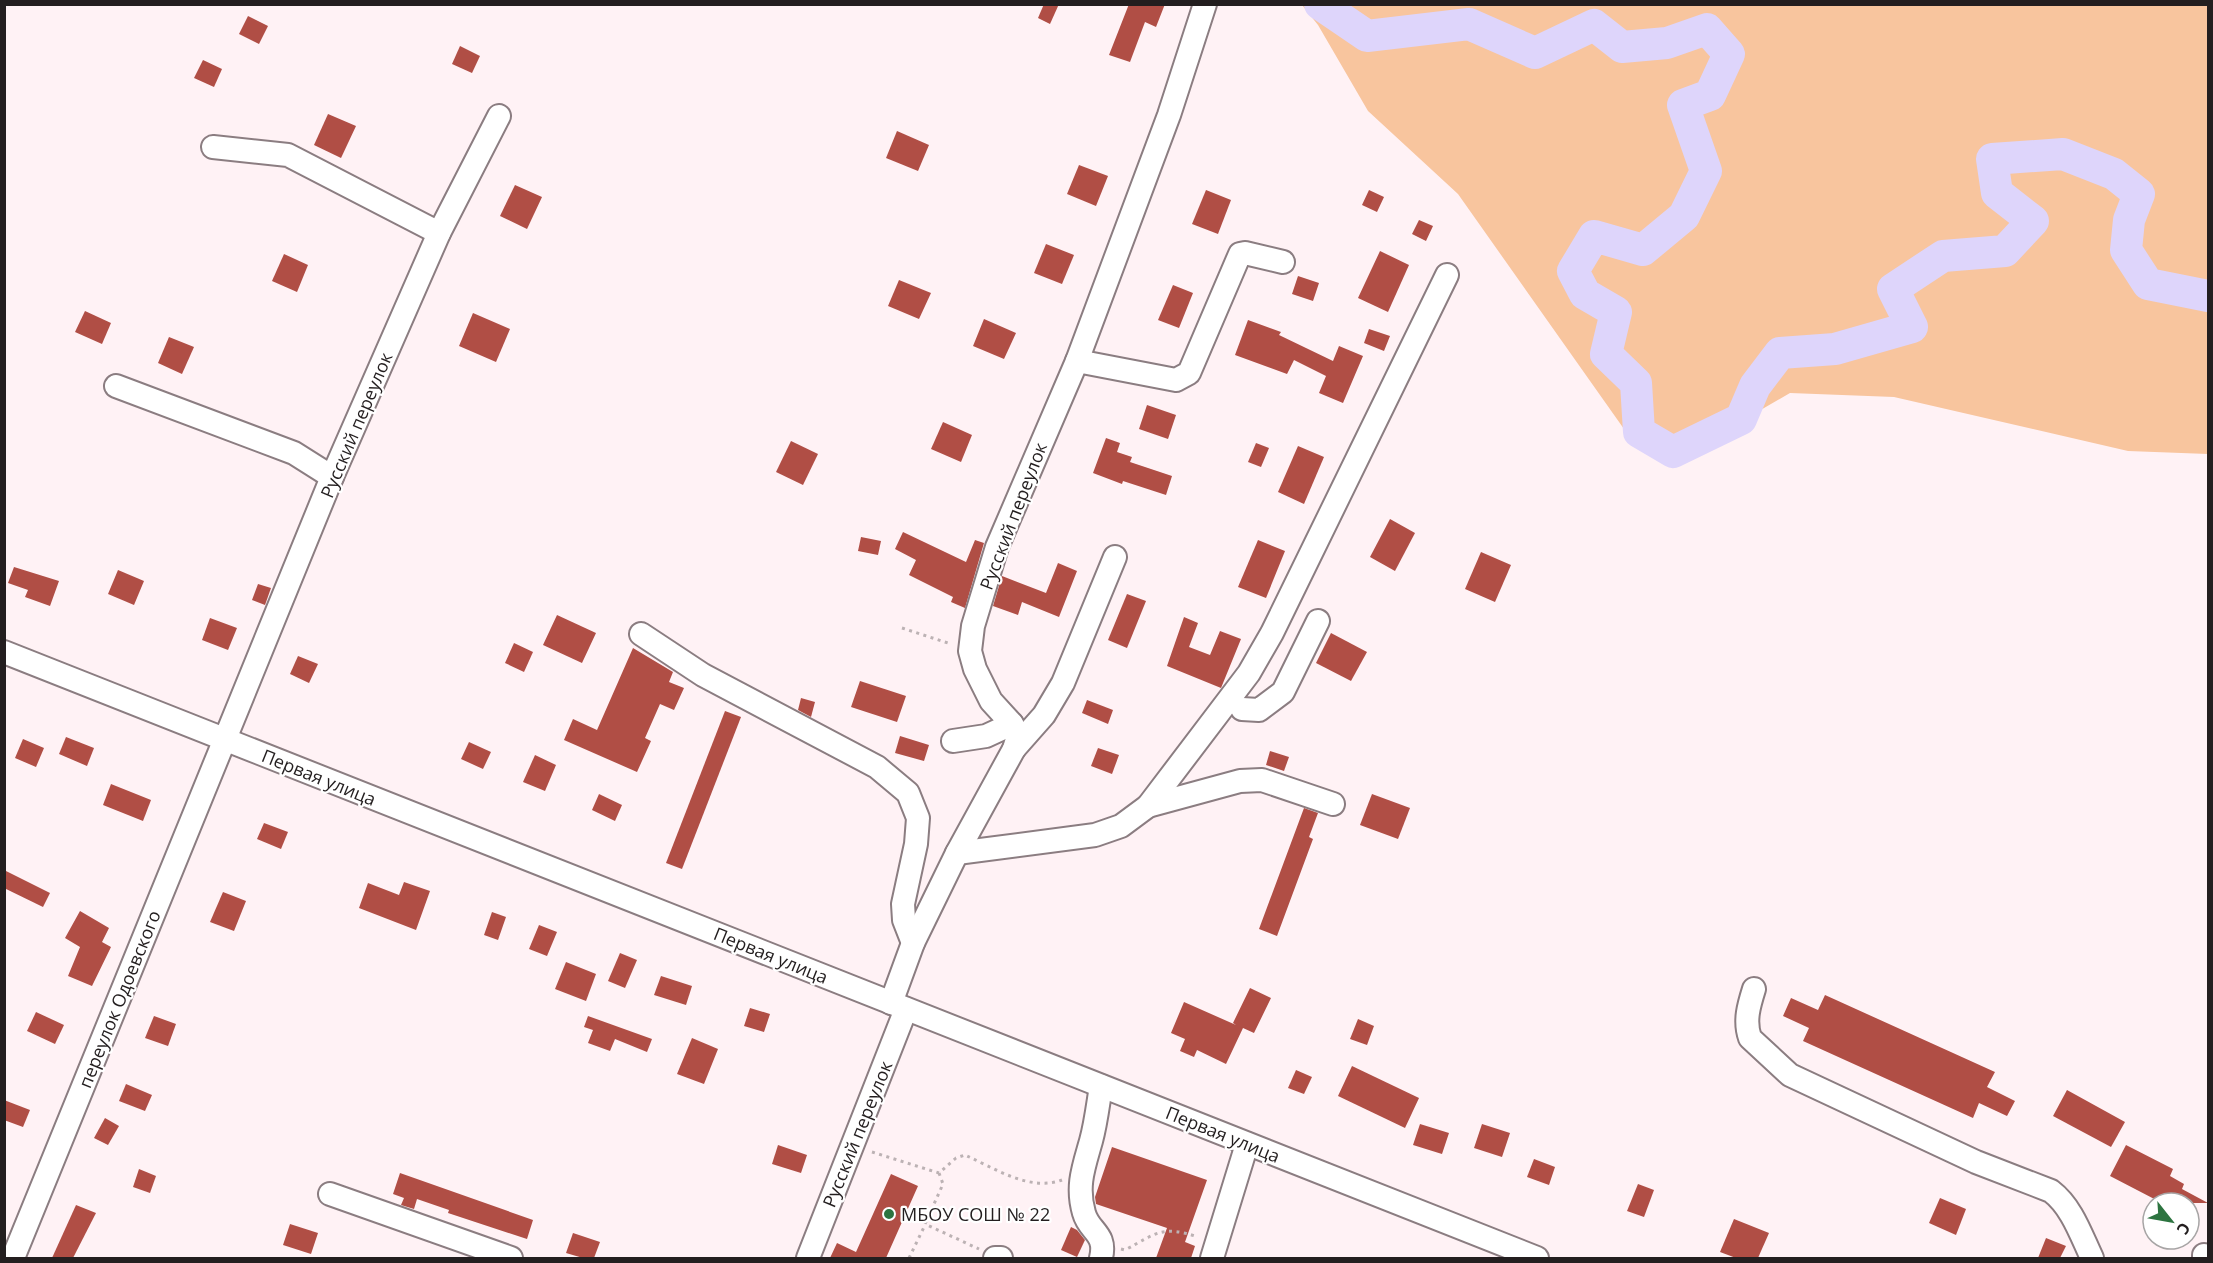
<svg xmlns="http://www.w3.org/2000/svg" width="2213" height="1263" font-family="'Open Sans',sans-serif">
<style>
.green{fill:#f8c59e}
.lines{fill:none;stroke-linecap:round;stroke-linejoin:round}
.river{stroke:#ded5fb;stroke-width:32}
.building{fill:#b04e45}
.minor-casing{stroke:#8b7d81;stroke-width:26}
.path{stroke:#bcb2b4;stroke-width:3;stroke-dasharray:3 4.5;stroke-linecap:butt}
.minor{stroke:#fff;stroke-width:22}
.poi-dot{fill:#2d7440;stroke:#fff;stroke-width:2}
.labels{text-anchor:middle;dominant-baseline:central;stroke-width:4.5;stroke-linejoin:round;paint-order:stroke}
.street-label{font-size:18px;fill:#231e1f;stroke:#fff}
.poi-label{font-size:18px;fill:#231e1f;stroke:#fff;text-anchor:start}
</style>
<rect width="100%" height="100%" fill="#fff2f5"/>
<!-- green -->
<path class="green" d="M1302,5H2208V454L2128,451L1894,397L1790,393L1676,459L1652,455L1636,446L1458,194L1368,111L1318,25Z"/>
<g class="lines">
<!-- river -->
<path class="river" d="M1320,4L1367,36L1469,24L1535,53L1594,25L1622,47L1667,43L1707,29L1729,54L1710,95L1683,105L1706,171L1684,216L1643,250L1594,236L1573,271L1585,294L1616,312L1606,354L1636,383L1639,432L1673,452L1741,419L1755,386L1780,353L1835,349L1912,327L1893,289L1943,256L2005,251L2033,221L1997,193L1992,159L2063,154L2114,174L2139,194L2129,220L2126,250L2148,284L2208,296"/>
</g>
<!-- building -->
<g class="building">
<path d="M1044,4H1059L1050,24L1038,18Z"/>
<path d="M1129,4H1165L1156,27L1145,22L1130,62L1109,55Z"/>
<path d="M248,16L268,26L259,44L239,34Z"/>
<path d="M460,46L480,56L472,73L452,64Z"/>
<path d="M203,60L222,69L214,87L194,78Z"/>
<path d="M328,114L356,126L341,158L314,145Z"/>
<path d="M897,131L929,145L918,171L886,158Z"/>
<path d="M1079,165L1108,176L1096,206L1067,194Z"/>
<path d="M515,185L542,197L527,229L500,216Z"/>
<path d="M1206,190L1231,200L1218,234L1192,224Z"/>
<path d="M1369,190L1384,197L1377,212L1362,205Z"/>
<path d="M1419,220L1433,226L1426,241L1412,234Z"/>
<path d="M1046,244L1074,255L1062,284L1034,273Z"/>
<path d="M1380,251L1409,265L1388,312L1358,298Z"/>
<path d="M284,254L308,265L297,292L272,281Z"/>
<path d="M1298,276L1319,283L1313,301L1292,294Z"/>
<path d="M899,280L931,293L919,319L888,306Z"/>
<path d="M1173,285L1193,293L1179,328L1158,320Z"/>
<path d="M85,311L111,323L102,344L75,332Z"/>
<path d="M473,313L510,329L496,362L459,346Z"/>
<path d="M984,319L1016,333L1004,359L973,346Z"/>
<path d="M1248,320L1281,332L1279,335L1333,361L1339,346L1363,356L1343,403L1319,393L1326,376L1294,360L1287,374L1235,355Z"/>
<path d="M1369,329L1390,336L1384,351L1364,343Z"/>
<path d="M169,337L194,347L182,374L158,363Z"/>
<path d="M1147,405L1176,415L1168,439L1139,429Z"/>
<path d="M943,422L972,435L961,462L931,449Z"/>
<path d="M1106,438L1120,443L1117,452L1132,457L1130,462L1172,476L1166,495L1123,481L1122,484L1093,473Z"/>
<path d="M791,441L818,454L803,485L776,472Z"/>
<path d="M1256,443L1269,448L1261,467L1248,462Z"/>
<path d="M1298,446L1324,457L1304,504L1278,492Z"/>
<path d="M1390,519L1415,533L1395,571L1370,557Z"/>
<path d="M903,532L966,562L975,540L984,543L965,608L951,602L953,597L909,575L916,560L895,549Z"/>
<path d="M861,537L881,541L878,555L858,551Z"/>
<path d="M1258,540L1285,551L1266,598L1238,587Z"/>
<path d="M1481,552L1511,565L1495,602L1465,589Z"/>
<path d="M1058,563L1077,571L1059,617L1022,602L1018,615L993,606L1002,576L1046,593Z"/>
<path d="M14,567L59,581L50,606L25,597L28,590L8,583Z"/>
<path d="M118,570L144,581L134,605L108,594Z"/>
<path d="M258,584L271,588L265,605L252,600Z"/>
<path d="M1127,594L1146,601L1127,648L1108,640Z"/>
<path d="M557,615L596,633L582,663L543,645Z"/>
<path d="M1184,617L1198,623L1189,647L1210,655L1220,631L1241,639L1221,688L1167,666Z"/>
<path d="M210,618L237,628L228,650L202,640Z"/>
<path d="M1331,633L1367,652L1351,681L1316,663Z"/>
<path d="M514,643L533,652L524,672L505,663Z"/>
<path d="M633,648L673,672L669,682L684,688L674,710L660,704L645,738L651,741L637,772L564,740L573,719L597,730Z"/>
<path d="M298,656L318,664L309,683L290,674Z"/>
<path d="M860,681L906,696L897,722L851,707Z"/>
<path d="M801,698L815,702L811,717L798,710Z"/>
<path d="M1087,700L1113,710L1108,724L1082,713Z"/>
<path d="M725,711L741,717L682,869L666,863Z"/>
<path d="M900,736L929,745L924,761L895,753Z"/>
<path d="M66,737L94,748L87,766L59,754Z"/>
<path d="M23,739L44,748L36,767L15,758Z"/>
<path d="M469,742L491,752L483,769L461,759Z"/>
<path d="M1098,748L1119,755L1112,774L1091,766Z"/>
<path d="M1270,751L1289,757L1284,771L1266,765Z"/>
<path d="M535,755L556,765L545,791L523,782Z"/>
<path d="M111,784L151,800L143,821L103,805Z"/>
<path d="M599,794L622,805L615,821L592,810Z"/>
<path d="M1372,794L1410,808L1398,839L1360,825Z"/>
<path d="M1304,808L1318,813L1309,837L1313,839L1277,936L1259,929Z"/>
<path d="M264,823L288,832L281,849L257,839Z"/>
<path d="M4,870L50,893L43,907L4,888Z"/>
<path d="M404,882L430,891L416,930L359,908L368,883L399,895Z"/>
<path d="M223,892L246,901L234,931L210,922Z"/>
<path d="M80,911L109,928L102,942L111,947L92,986L68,976L80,947L65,938Z"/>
<path d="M492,912L506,917L498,940L484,935Z"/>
<path d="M539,925L557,932L547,956L529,949Z"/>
<path d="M620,953L637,960L625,988L608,981Z"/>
<path d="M566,962L596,974L586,1001L555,989Z"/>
<path d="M661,976L692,986L686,1005L654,995Z"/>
<path d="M1250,988L1271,998L1254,1033L1243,1028L1226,1064L1197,1050L1194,1057L1180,1051L1185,1039L1171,1033L1184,1002L1236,1025L1233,1023Z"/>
<path d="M1825,995L1995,1072L1987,1087L2015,1101L2007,1116L1979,1103L1973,1118L1803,1041L1809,1028L1783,1016L1791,998L1818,1010Z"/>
<path d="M750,1008L770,1014L764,1032L744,1026Z"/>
<path d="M36,1012L64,1025L55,1044L27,1031Z"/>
<path d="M154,1016L176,1024L168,1046L145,1038Z"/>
<path d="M588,1016L652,1039L647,1052L615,1039L610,1051L588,1043L593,1030L584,1027Z"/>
<path d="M1358,1019L1374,1026L1367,1045L1350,1039Z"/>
<path d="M692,1038L718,1049L704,1084L677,1074Z"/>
<path d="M1352,1066L1419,1098L1405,1128L1338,1096Z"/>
<path d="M1296,1070L1312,1077L1304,1094L1288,1088Z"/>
<path d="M126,1084L152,1095L145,1111L119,1101Z"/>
<path d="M2067,1090L2125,1122L2111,1147L2053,1116Z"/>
<path d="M4,1100L30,1110L23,1127L4,1120Z"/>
<path d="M105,1118L119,1126L108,1145L94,1138Z"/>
<path d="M1420,1124L1449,1133L1442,1154L1413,1145Z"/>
<path d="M1482,1124L1510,1133L1502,1157L1474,1148Z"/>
<path d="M778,1145L807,1155L801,1173L772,1164Z"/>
<path d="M2126,1145L2173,1169L2170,1176L2184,1184L2182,1189L2208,1203H2162L2110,1176Z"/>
<path d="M1112,1147L1207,1180L1185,1242L1195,1246L1191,1258H1156L1167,1228L1096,1204L1095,1197Z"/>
<path d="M1534,1159L1555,1167L1549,1185L1527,1177Z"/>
<path d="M139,1169L156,1176L150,1193L133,1187Z"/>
<path d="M400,1173L533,1220L527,1239L448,1213L449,1210L417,1199L414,1209L401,1205L404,1198L393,1194Z"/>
<path d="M891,1174L918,1186L886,1258H830L837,1243L856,1252Z"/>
<path d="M1638,1184L1654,1190L1644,1217L1627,1211Z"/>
<path d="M1940,1198L1966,1209L1956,1235L1929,1223Z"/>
<path d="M76,1205L96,1213L73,1258H52Z"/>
<path d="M1734,1219L1769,1233L1758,1258H1736L1720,1252Z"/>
<path d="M290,1224L318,1233L311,1254L283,1245Z"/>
<path d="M1071,1227L1077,1230L1085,1240L1077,1257L1061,1250Z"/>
<path d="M573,1233L600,1242L594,1258H583L566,1253Z"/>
<path d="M2046,1238L2066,1246L2060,1258H2038Z"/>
</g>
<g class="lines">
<!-- minor casing -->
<g class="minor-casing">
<g id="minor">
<path d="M213,147L288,155L439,233"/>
<path d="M1077,361L1176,380L1189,373L1240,254L1245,253L1283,262"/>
<path d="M116,386L294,453L332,477"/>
<path d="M641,634L703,675L877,767L908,793L918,818L916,844L903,904L904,920L913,943"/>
<path d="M4,652L1537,1258"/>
<path d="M1242,709L1259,710L1283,692L1318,621"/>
<path d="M953,741L986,736L1012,724"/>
<path d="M1014,749L1044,715L1063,683L1115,557"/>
<path d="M1148,806L1249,673L1272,633L1447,275"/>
<path d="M957,853L1095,835L1121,826L1148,806L1240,781L1262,780L1333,804"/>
<path d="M1754,989C1749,1005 1744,1021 1750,1038L1790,1075L1976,1162L2051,1191C2072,1207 2081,1235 2092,1258"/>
<path d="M891,1003L913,943L957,853L1014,749L1018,736L1012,724L991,701L975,669L970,651L973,626L997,547L1077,361L1169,115L1205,4"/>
<path d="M330,1194L511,1258"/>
<path d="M13,1258L332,477L439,233L499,116"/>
<path d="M808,1258L906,1009"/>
<path d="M995,1258H1001"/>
<path d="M1101,1258C1107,1233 1089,1232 1084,1213C1076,1186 1084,1166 1091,1141C1096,1123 1098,1104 1101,1086"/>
<path d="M1212,1258L1247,1144"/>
<path d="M2204,1258V1255"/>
</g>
</g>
<!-- path -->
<g class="path">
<path d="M902,628L951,644"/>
<path d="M872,1152L939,1173L956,1158L965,1155C994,1168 1030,1192 1062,1180"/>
<path d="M939,1173L943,1184L925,1224L979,1249"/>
<path d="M1121,1249L1125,1250C1157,1233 1162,1225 1198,1237"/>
<path d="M909,1258L925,1225"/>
</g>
<!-- minor -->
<use href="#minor" class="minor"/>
</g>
<!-- markers -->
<circle class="poi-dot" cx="889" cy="1214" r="6"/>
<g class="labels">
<!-- street labels -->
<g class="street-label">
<text transform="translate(356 425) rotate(-67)">Русский переулок</text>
<text transform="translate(1013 516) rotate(-69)">Русский переулок</text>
<text transform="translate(319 777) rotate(22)">Первая улица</text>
<text transform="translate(771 955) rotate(22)">Первая улица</text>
<text transform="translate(119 999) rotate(-68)">переулок Одоевского</text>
<text transform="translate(857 1134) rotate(-68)">Русский переулок</text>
<text transform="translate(1223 1134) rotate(22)">Первая улица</text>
</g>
<!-- poi labels -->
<g class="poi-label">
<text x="901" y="1214">МБОУ СОШ № 22</text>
</g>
</g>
<!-- border -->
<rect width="2213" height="1263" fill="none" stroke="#231e1f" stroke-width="12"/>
<!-- north arrow -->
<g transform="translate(2171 1221) rotate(121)"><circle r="28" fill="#ffffff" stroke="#a7a5a5" stroke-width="1.5"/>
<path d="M0-4.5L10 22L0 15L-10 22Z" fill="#2d7440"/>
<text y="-9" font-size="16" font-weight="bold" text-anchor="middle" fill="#231e1f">С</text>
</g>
</svg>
